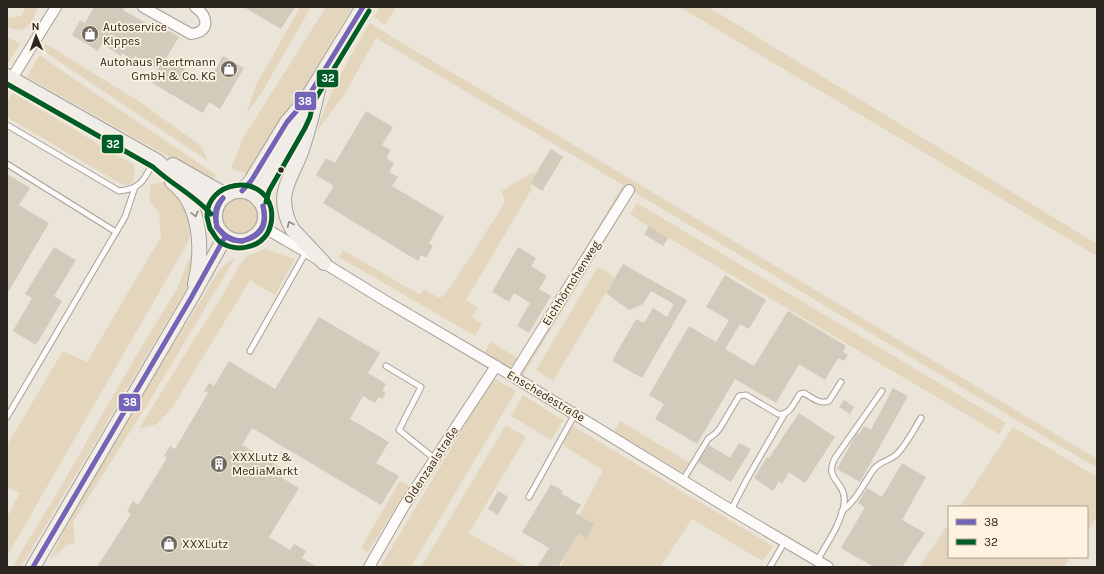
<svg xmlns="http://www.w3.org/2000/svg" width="1104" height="574" font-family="Karla,sans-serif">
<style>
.green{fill:#e4d6bc}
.building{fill:#d2cabb}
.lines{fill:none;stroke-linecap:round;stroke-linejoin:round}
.lane-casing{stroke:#a6a199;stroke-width:7}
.street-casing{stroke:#a6a199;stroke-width:12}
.secondary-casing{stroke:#a6a199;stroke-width:16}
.lane{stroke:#fcfbf9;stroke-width:5}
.street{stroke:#fcfbf9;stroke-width:10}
.secondary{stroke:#f0ede9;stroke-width:14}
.bus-1-casing{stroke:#fef3e0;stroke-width:8}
.bus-2-casing{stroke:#fef3e0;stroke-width:8}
.bus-1{stroke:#7264b8;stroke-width:5}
.bus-2{stroke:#005d28;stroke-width:5}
.oneway{stroke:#8e8a84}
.bus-dot{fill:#2b2720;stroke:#fef3e0;stroke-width:1.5}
.labels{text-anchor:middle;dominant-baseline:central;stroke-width:3.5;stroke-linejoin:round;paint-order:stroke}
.poi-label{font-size:12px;fill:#2b2720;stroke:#fef3e0;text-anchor:start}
.street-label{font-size:12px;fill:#2b2720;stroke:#fef3e0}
.line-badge{stroke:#fef3e0;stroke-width:1.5}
.badge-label{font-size:11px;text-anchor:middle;font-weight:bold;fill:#fff}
</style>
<rect width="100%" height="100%" fill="#eae4d9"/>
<!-- green -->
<g class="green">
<path d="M26,7H36L37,9C34,17 30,29 19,30C16,30 11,28 7,27V18L21,16Z"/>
<path d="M300,7H311L262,92L246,115L256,85Z"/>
<path d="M326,7H352L301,94L250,174L231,169L243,138Z"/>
<path d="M380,7H396L385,25L374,17Z"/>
<path d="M680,7H708L1097,244V256Z"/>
<path d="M370,23L392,37L552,132L1097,459V468L634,192L522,377L483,354L491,342L519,359L623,185L376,38L344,95L317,131C329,92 349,58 370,23Z"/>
<path d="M7,36L20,44L7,65Z"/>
<path d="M46,44L140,102L201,146L208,161L42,50Z"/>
<path d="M39,55L216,175L212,180L203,176L27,77Z"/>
<path d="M13,93L132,164L135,169L133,182L129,185H123L10,119L7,115V101Z"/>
<path d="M535,171L530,183L532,188L466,300L478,308L472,317L482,324L475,336L339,257L343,250L420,295L424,289L437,297H442L447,292L505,203L502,191Z"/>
<path d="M169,182L190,211L191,227L188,242L7,556V517L20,493L7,487V445L63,351L87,362L161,237L159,213L149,199L151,184Z"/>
<circle cx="240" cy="217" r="19"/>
<path d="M637,203L1006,423L999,434L640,221L630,214Z"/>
<path d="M265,249L295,259L275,295L250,280L172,408L157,424L139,429L190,346L222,296L240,264L248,255Z"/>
<path d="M195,253L191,281L21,567L14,564L53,500L138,353L177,289L188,261Z"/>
<path d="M234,258V260L150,400L73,522L75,543L67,545L49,560L101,461L215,277L222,267Z"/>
<path d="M598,267L615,277L553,381L536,370Z"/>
<path d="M495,379L516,391L411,567H380L492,380Z"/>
<path d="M523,395L563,420L551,440L511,416Z"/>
<path d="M620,421L690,463L683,473L614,432Z"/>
<path d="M506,425L526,437L469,533L527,567H421Z"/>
<path d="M573,426L773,546L767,555L762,561L692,519L660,567H561L564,557L579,533L586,537L579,516L603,470L564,446L563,442Z"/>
<path d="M1013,427L1097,477V516L1087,532V507H960Z"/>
<path d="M400,481L409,486L368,552L361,548Z"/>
<path d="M949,523V557H1071L1064,567H919Z"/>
</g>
<!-- building -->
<g class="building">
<path d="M94,7H125L123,10L160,31L162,27L179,37L166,58L208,83L223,56L244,68L220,109L209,102L203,113L152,83L159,70L135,56L132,60L122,53L121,56L102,44L98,51L72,35L80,20L85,23Z"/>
<path d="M244,7H295L281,29Z"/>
<path d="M366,111L393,127L382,145L391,150L386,158L394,163L389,172L398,177L392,186L444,217L429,243L433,246L426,258L421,255L418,261L323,203L334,186L316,175L326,158L335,163Z"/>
<path d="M551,149L563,157L542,191L530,183Z"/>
<path d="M7,174L30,188L19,205L49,223L7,294Z"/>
<path d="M649,226L668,238L663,246L644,234Z"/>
<path d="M54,247L76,260L54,296L62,301L36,345L13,331L32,298L25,294Z"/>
<path d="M518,247L536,258L531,266L547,276L539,289L551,296L529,333L517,326L530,303L514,293L509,302L492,292Z"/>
<path d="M623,264L687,300L642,378L612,361L636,319L644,323L653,308L667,317L674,304L651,291L643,304L629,310L606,293Z"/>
<path d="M725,275L766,300L749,329L740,324L725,349L754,366L788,311L846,346L843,352L848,355L844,361L838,358L825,380L799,364L776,403L735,379L697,444L655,419L664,404L649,395L689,326L716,342L729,320L706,307Z"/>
<path d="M319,317L380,353L368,373L386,384L382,391L386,393L382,399L379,397L375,403L363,396L350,419L389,442L376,463L399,476L381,505L252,428L242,445L283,469L279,476L299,488L269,537L290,550L294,544L306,551L302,558L317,567H97L131,514L127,511L133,501L138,505L167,458L164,456L170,446L175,449L208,393L204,391L209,383L214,386L229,361L275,389Z"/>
<path d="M893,388L908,396L860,482L837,469L857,433L859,434L864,426L871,430Z"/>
<path d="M844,400L854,407L850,414L839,407Z"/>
<path d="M799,413L835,437L805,483L789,472L782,484L779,481L773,491L754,478L767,457L769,458Z"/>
<path d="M739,443L751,449L731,482L698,462L709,445L730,458Z"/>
<path d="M902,463L926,477L902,520L925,533L902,567H874L841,548L865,507L858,503L867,488L882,497Z"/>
<path d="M551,484L563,491L561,493L581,505L575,513L594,524L586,538L579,533L558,567H537L549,548L522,532Z"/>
<path d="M498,491L508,497L498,515L488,509Z"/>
</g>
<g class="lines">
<!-- lane casing -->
<g class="lane-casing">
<g id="lane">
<path d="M7,125L119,191C141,189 144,180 154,161"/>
<path d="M7,164L116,232"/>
<path d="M250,351L306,252"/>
<path d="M386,366L421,387L399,430L435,459"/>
<path d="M7,417L125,217L135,187"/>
<path d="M683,480L708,439L716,433L720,428L739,396L746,395L778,414C790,416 794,402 800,394L804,393C811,397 820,405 829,401L841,382"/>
<path d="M529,497L575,414"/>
<path d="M731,510L747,479L784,415"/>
<path d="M842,511C857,500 863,484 874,469C880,461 890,461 897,454C907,444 914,429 921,418"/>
<path d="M817,561C827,543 841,524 844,504C847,480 823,481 835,458L882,391"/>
<path d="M770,567L785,541"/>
</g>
</g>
<!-- street casing -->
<g class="street-casing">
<g id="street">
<path d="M143,7L191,34C210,32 209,17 195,7"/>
<path d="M12,78L56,7"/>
<path d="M263,227L306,252L384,300L496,366L731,510L828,567"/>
<path d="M513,376L629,190"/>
<path d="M369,567L404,506L496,366"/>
</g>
</g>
<!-- secondary casing -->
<g class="secondary-casing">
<g id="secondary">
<path d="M7,76L157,161L170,173L206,198L216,209"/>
<path d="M319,86C314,108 309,130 301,152C296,167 285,182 284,198C284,209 287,221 293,230L324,263"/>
<path d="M173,165L213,188L227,195"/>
<path d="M172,182C202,204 203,251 195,284"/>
<path d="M242,191L251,181L287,122L306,100L363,7"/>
<circle cx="240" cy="216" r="25"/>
<path d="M259,200L263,188L299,125L304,108"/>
<path d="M33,567L191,298L225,237"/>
</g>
</g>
<!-- lane -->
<use href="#lane" class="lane"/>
<!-- street -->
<use href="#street" class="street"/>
<!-- secondary -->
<use href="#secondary" class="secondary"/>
<!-- bus-1 casing -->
<g class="bus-1-casing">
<g id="bus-1">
<path d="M242,191L251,181L287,122L306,100L363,7"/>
<path d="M217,227C225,236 230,240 242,241"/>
<path d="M217,227C224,237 230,241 242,241"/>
<path d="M217,227C214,215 214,207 223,198"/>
<path d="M217,227C215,215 216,208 223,198"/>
<path d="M242,241C262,237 268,225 263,206"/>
<path d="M242,241C261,235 267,225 263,206"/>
<path d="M33,567L191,298L225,237"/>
</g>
</g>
<!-- bus-2 casing -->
<g class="bus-2-casing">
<g id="bus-2">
<path d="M7,84L153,167C171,184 194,195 211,214"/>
<path d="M266,202L269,191L305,128L310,117L313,103L369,11"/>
<path d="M210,229C209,225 208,221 207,217C206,181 262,172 271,208C273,218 272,225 267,234C257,249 235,252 220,242C216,239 214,234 211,230"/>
</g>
</g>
<!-- bus-1 -->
<use href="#bus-1" class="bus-1"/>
<!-- bus-2 -->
<use href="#bus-2" class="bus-2"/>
</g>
<!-- one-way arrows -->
<defs><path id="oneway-chevron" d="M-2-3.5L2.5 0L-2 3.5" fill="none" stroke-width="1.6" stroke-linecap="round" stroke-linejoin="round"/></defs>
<g class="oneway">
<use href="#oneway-chevron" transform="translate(195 214) rotate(75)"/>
<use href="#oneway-chevron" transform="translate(290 224) rotate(-113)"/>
</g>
<!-- icons -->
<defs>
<g id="shop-disc" transform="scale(0.9)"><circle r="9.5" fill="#6e6961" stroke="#fef3e0"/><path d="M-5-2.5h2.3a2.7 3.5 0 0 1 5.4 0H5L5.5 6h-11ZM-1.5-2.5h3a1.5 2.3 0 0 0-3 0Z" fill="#fff"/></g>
<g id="building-disc" transform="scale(0.9)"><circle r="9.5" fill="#6e6961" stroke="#fef3e0"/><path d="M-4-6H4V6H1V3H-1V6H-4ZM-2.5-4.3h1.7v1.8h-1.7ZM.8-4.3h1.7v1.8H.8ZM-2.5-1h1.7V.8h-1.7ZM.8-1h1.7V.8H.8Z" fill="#fff"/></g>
</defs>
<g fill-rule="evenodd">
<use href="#shop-disc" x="90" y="34"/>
<use href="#shop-disc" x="229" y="69"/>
<use href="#building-disc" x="219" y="464"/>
<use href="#shop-disc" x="169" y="544"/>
</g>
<!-- markers -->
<circle class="bus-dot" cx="281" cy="170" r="3.5"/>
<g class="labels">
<!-- poi labels -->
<g class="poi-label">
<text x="103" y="27">Autoservice<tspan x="103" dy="14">Kippes</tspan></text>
<text x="216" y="62" text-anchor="end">Autohaus Paertmann<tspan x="216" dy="14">GmbH &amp; Co. KG</tspan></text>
<text x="232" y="457">XXXLutz &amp;<tspan x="232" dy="14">MediaMarkt</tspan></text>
<text x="182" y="544">XXXLutz</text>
</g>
<!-- street labels -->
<g class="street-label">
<text transform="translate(571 283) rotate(-58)">Eichhörnchenweg</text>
<text transform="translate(546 396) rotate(31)">Enschedestraße</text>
<text transform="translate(431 465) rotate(-57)">Oldenzaalstraße</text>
</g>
</g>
<g class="line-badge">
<rect x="316" y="69" width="23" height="19" rx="4" fill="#005d28"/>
<rect x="294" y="91" width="23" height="20" rx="4" fill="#7264b8"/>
<rect x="101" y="134" width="23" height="20" rx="4" fill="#005d28"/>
<rect x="118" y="393" width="23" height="19" rx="4" fill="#7264b8"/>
</g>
<g class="badge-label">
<text x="328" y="82">32</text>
<text x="305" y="105">38</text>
<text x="113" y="148">32</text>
<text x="130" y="406">38</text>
</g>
<!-- border -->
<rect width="1104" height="574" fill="none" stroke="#2b2720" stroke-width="16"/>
<!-- legend -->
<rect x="948" y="506" width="140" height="52" fill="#fef3e0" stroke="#aaa193"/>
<rect x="956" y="519" width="20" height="6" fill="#7264b8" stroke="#aaa193"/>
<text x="984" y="526" font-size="12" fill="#2b2720">38</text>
<rect x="956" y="539" width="20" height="6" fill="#005d28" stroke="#aaa193"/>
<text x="984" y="546" font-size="12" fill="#2b2720">32</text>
<!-- north arrow -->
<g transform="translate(36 36) rotate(358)" stroke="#fef3e0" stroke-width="3" paint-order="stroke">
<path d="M0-3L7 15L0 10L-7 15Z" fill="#2b2720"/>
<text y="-6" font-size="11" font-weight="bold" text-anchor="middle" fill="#2b2720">N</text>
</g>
</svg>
